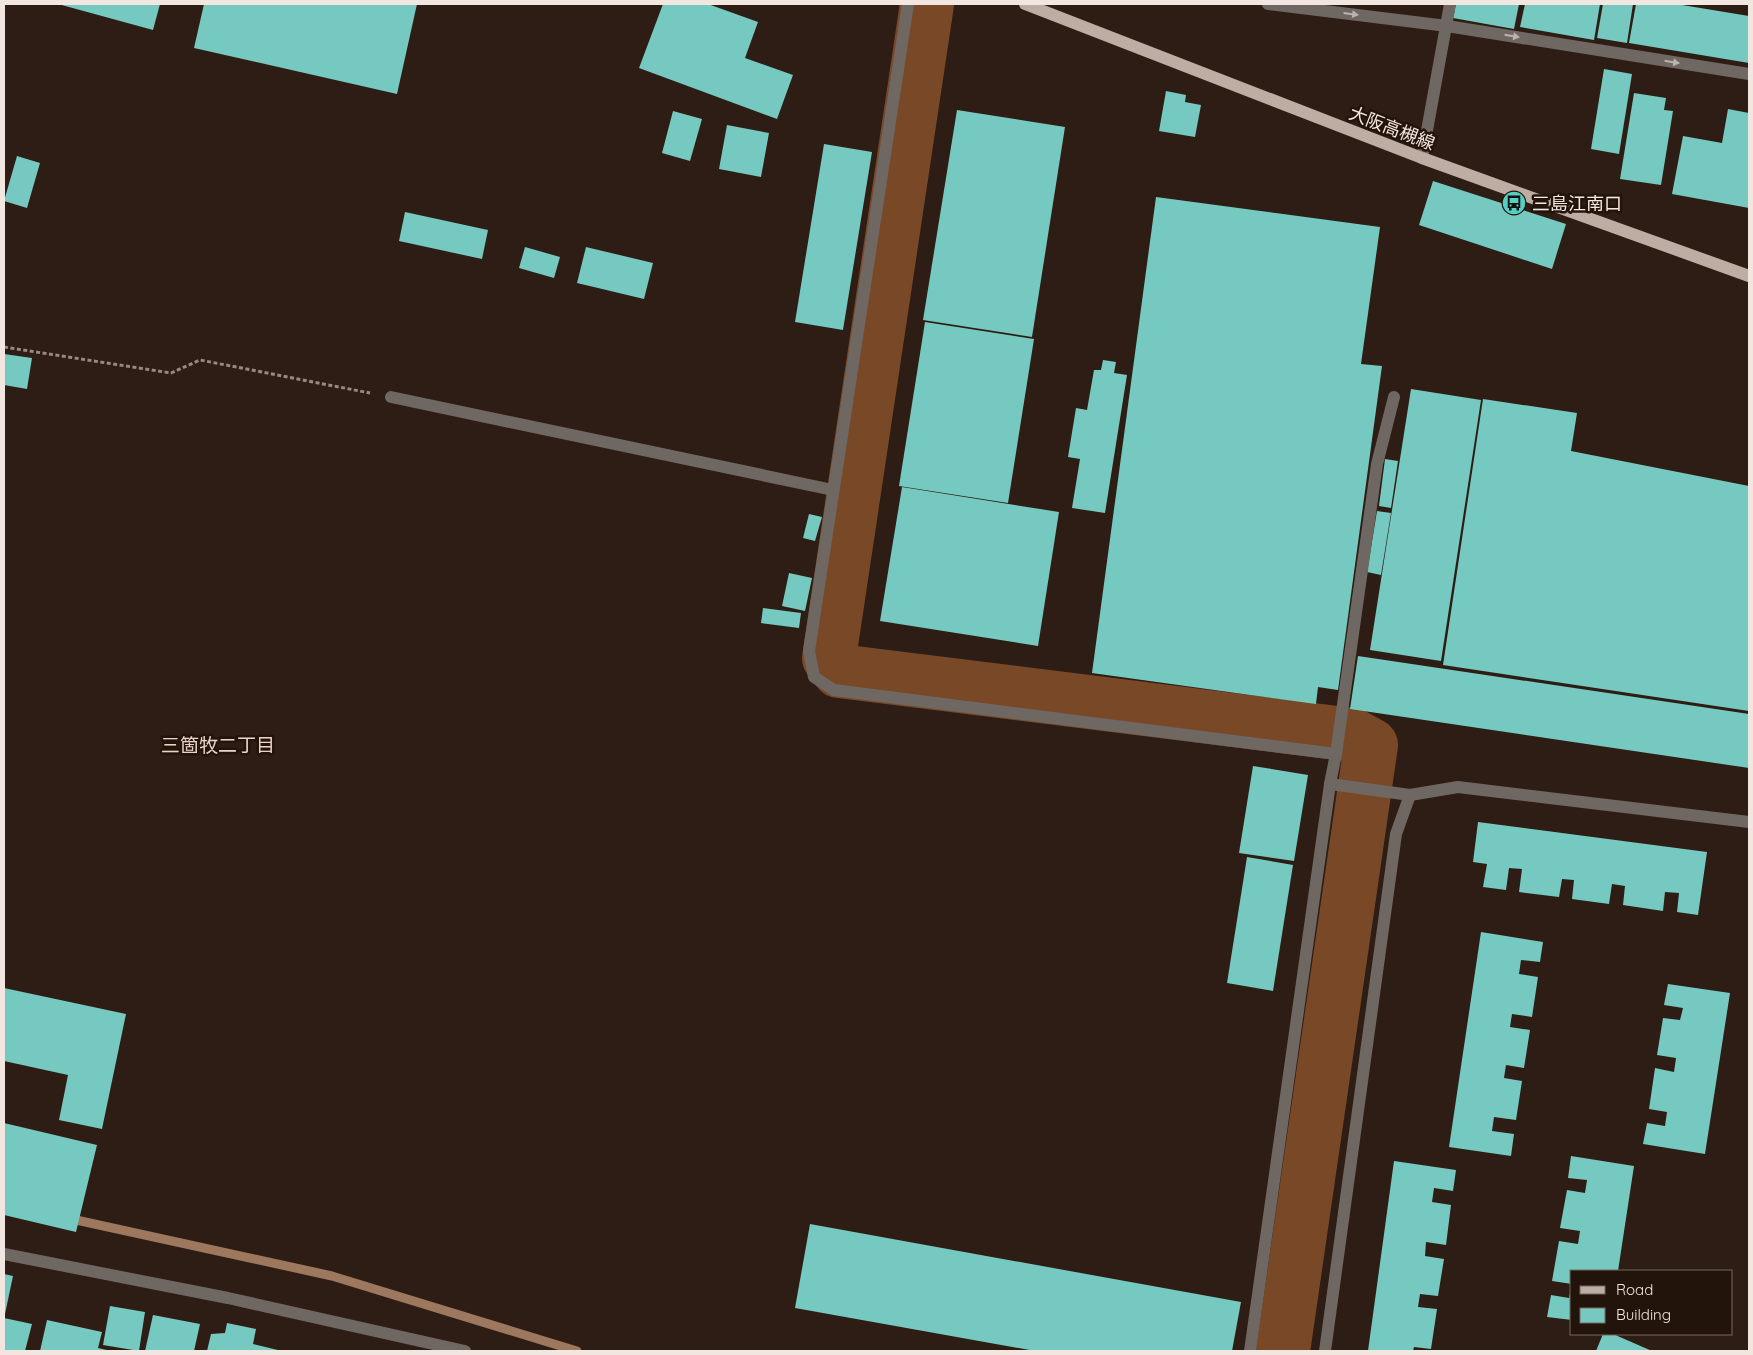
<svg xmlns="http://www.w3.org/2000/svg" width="1753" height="1355" font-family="Quicksand,'Noto Sans JP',sans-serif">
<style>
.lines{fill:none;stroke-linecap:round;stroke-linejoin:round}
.stream{stroke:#9d775e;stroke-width:9}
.river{stroke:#794827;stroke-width:54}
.building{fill:#76c9c0}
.path{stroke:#988a83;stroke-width:3;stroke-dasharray:4 2.5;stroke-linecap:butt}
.service{stroke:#6f6762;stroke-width:12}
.minor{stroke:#6f6762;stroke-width:12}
.primary{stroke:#beada2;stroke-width:12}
.oneway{fill:#bdb3ae}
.labels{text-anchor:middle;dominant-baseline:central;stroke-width:5;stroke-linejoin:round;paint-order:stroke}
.street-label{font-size:18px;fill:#f1e6e0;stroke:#23140b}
.poi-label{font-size:18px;fill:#f1e6e0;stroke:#23140b;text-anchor:start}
.neighbourhood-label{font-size:19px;fill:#e9d3c7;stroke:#23140b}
</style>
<rect width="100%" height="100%" fill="#2d1d14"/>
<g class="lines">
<!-- stream -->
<path class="stream" d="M67,1218L332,1276L577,1351"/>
<!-- river -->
<path class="river" d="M927,4L829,658L839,671L1353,735L1371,745L1283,1351"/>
</g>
<!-- building -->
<g class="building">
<path d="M58,4H160L153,30Z"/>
<path d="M204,4H417L397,94L194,48Z"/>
<path d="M663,4H708L758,22L745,58L793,75L777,119L639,68Z"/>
<path d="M1456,4H1519L1514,29L1453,18Z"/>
<path d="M1525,4H1600L1594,40L1520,27Z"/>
<path d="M1603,4H1633L1627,43L1597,38Z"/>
<path d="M1636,4H1676L1749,16V63L1629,43Z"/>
<path d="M1604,69L1632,74L1619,154L1591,149Z"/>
<path d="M1166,91L1186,95L1185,102L1201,105L1195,137L1159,131Z"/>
<path d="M1634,93L1666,98L1664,110L1673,111L1661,185L1620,179Z"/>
<path d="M1728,109L1749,113V208L1672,194L1683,136L1722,143Z"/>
<path d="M957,110L1065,127L1032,337L923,320Z"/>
<path d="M673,111L702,119L690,161L662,153Z"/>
<path d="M727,125L769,133L761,177L719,169Z"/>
<path d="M824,144L872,152L843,330L795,322Z"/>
<path d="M17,156L40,163L27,208L4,201Z"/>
<path d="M1433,181L1566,224L1552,269L1419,225Z"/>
<path d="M1156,197L1380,227L1361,364L1382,366L1338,690L1318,687L1316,704L1092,673Z"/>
<path d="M405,212L488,230L482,259L399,241Z"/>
<path d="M525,247L560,257L554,278L519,268Z"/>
<path d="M586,247L653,263L644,299L577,283Z"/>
<path d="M925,322L1034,339L1008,503L899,486Z"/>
<path d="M4,354L32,358L27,389L4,385Z"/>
<path d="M1103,360L1116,362L1114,373L1127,375L1105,513L1072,508L1080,459L1068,457L1076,408L1087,410L1094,370H1101Z"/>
<path d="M1411,389L1481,400L1441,661L1370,650Z"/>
<path d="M1483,399L1577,413L1571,451L1749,486V711L1443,665Z"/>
<path d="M1385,459L1398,461L1391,508L1379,506Z"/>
<path d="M902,487L1059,512L1038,646L880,621Z"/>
<path d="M1377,511L1391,513L1381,575L1367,572Z"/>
<path d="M809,514L822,517L815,541L803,538Z"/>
<path d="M789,573L812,578L805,611L782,606Z"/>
<path d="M763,608L801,613L799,628L761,623Z"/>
<path d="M1358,656L1749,714V768L1350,709Z"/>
<path d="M1253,766L1308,775L1294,861L1239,853Z"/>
<path d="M1478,822L1707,852L1698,915L1677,912L1679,893L1665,892L1663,911L1623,905L1625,886L1612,884L1609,904L1572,899L1574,880L1562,879L1559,897L1519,892L1522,869L1509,868L1506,890L1483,887L1487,864L1473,862Z"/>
<path d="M1247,857L1293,865L1273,991L1227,983Z"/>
<path d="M1481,932L1543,942L1540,962L1521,960L1519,974L1538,977L1532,1017L1512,1014L1510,1027L1530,1030L1524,1068L1506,1065L1504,1078L1522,1081L1516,1120L1494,1117L1492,1131L1514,1134L1511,1156L1449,1147Z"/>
<path d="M1668,984L1730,993L1705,1154L1643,1144L1647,1123L1665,1126L1667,1112L1649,1109L1655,1068L1674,1072L1676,1058L1657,1055L1663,1018L1680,1020L1683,1008L1664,1005Z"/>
<path d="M4,988L126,1014L102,1129L59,1120L68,1075L4,1061Z"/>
<path d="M4,1123L97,1145L76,1232L4,1215Z"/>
<path d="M1571,1156L1634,1166L1618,1271H1572V1284L1552,1281L1559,1241L1578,1244L1580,1231L1560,1228L1567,1190L1585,1193L1587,1180L1568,1178Z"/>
<path d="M1394,1161L1456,1170L1453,1191L1434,1188L1432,1202L1451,1205L1446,1245L1426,1242L1425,1256L1444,1259L1438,1296L1420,1294L1418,1307L1437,1309L1431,1349L1414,1347L1413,1351H1368Z"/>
<path d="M810,1224L1241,1302L1232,1351H1035L795,1308Z"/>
<path d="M4,1274L13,1276L5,1314H4Z"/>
<path d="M1571,1289L1572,1320L1547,1317L1551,1295L1569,1298Z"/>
<path d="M110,1306L145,1312L139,1351L103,1345Z"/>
<path d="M153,1315L200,1324L194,1351H145Z"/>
<path d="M4,1318L32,1324L25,1351H4Z"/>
<path d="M47,1320L102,1332L98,1348L111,1351H40Z"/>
<path d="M227,1323L256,1329L253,1344L282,1351H207L211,1334L225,1333Z"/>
<path d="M1603,1334H1613L1652,1351H1596Z"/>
</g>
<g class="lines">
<!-- path -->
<path class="path" d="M4,347L171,373L200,360L370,393"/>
<!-- service -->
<path class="service" d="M1336,754L1377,464L1394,397"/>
<!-- minor -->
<g class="minor">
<path d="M908,4L809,651L814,677L834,690L1336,754L1330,784L1410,795L1458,787L1749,822"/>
<path d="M1268,4L1447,26L1749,74"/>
<path d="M1422,158L1450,4"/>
<path d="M391,397L833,490"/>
<path d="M4,1254L228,1298L465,1351"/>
<path d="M1250,1351L1330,784"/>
<path d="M1325,1351L1396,834L1410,795"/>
</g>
<!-- primary -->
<path class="primary" d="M1025,4L1422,158L1749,276"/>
</g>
<!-- one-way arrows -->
<defs><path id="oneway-solid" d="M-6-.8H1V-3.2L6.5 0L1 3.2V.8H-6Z" transform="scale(1.25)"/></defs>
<g class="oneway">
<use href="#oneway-solid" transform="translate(1351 14) rotate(7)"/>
<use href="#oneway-solid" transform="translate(1512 36) rotate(9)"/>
<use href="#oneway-solid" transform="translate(1672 62) rotate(9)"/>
</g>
<!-- icons -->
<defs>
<g id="bus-disc" transform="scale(1.25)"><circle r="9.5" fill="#56cec3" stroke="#23140b"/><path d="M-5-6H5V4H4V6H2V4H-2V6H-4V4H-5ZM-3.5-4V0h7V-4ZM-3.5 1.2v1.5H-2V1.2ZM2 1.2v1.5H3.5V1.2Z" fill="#111"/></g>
</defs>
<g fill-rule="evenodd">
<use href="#bus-disc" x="1514" y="203"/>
</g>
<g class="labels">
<!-- street labels -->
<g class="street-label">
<text transform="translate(1392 128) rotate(21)">大阪高槻線</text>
</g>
<!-- poi labels -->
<g class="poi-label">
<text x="1532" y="203">三島江南口</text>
</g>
<!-- neighbourhood labels -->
<g class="neighbourhood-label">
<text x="218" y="745">三箇牧二丁目</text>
</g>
</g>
<!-- border -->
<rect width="1753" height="1355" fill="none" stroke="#f1e6e0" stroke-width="10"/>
<!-- legend -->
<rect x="1570" y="1270" width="162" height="65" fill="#23140b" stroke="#756860"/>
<rect x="1580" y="1286" width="25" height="8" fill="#beada2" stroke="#756860"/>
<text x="1616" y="1295" font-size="15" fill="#f1e6e0">Road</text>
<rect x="1580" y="1308" width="25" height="15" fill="#76c9c0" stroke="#756860"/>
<text x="1616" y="1320" font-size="15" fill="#f1e6e0">Building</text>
</svg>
